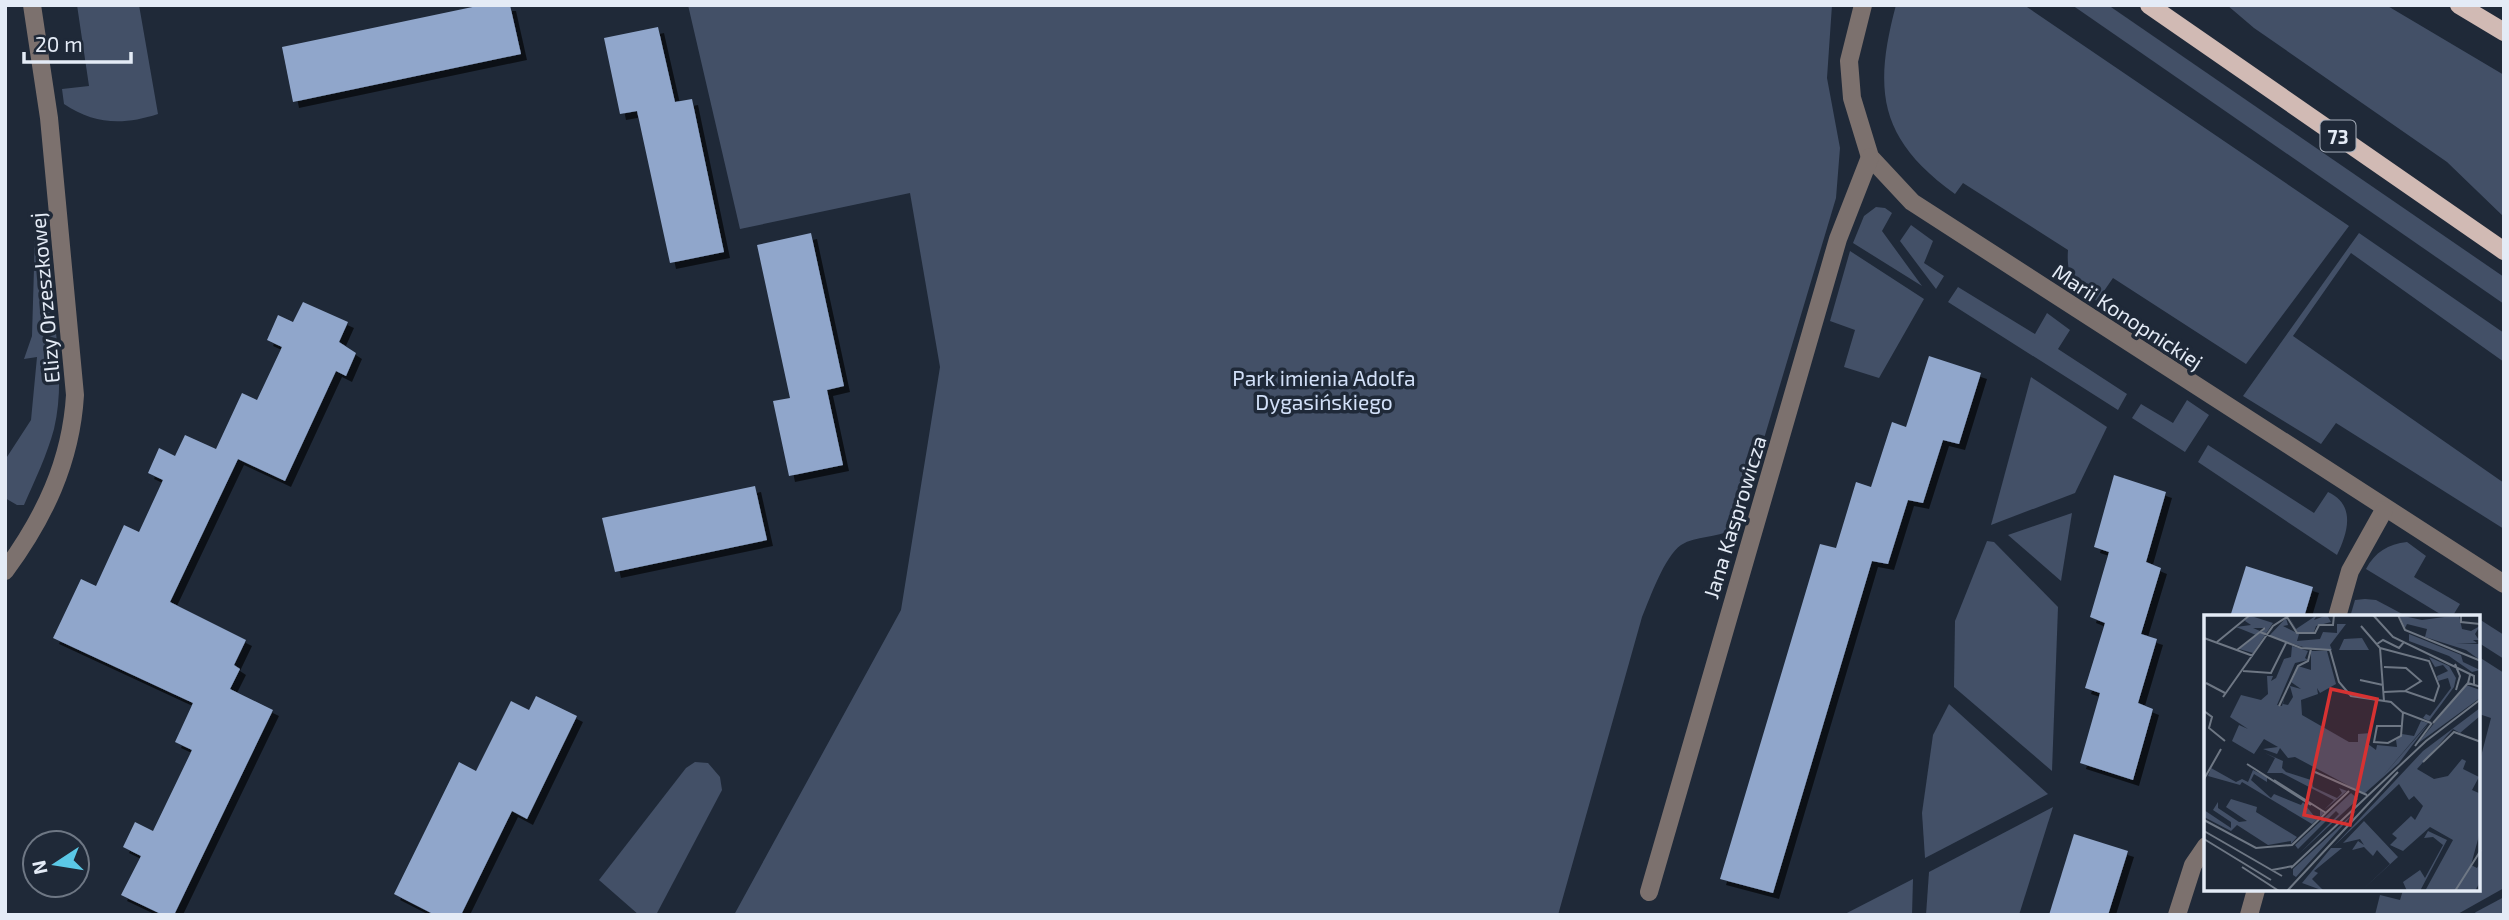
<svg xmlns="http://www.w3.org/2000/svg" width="2509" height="920" font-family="'Exo 2',sans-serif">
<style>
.green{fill:#435067}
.building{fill:#90a6cb;filter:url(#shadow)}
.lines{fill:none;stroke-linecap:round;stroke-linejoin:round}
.minor{stroke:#7c716e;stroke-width:18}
.major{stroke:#d1bab4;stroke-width:18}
.labels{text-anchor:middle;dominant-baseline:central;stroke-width:7;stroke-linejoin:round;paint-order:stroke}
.shield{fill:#1f2938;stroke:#a9b1bd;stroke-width:2}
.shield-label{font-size:19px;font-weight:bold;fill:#e4ebf6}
.street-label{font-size:21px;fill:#e4ebf6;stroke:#1f2938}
.park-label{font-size:21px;fill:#d2e0f8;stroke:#1f2938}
.inset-road{fill:none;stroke:#6e7784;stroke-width:2}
.view{fill:#d73232;fill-opacity:0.15;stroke:#d73232;stroke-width:3.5}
.inset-edge{fill:none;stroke:#e4ebf6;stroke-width:3.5}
</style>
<defs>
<filter id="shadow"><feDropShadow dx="6" dy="6" stdDeviation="0" flood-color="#0009"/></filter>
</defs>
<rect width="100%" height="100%" fill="#1f2938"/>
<!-- green -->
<g class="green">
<path d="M77,5H139L158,114C124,125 95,125 64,104L62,89L89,86Z"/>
<path d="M688,5H1832L1827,78L1840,148L1836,198L1754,472L1733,529C1715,539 1697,535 1681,545C1664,557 1650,598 1642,617L1558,915H734L901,610L940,367L910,193L740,229Z"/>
<path d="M1896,5H2024L2349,226L2246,364L2113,278L2097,301C2074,290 2066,275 2068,250L1963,183L1955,194C1879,139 1873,91 1896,5Z"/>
<path d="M2072,5H2108L2504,277V304Z"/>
<path d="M2227,5H2386L2504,75V217L2447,162L2254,28Z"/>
<path d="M1876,207L1885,208L1892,213L1882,231L1922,286L1853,243L1864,216Z"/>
<path d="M1911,225L1933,241L1924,263L1944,276L1936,289L1900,241Z"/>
<path d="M2359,233L2504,333V362L2351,253L2293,336L2504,483V529L2336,423L2321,444L2243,396Z"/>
<path d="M35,234L43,243L46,257C52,312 67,375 54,429C47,455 35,480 24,505H17L5,498V460L31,420L37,357L24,359L32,336Z"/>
<path d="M1850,251L1924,299L1879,378L1844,367L1855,330L1830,321Z"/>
<path d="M1958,287L2035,334L2047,313L2070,330L2058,349L2127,394L2118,410L1948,302Z"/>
<path d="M2031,377L2107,427L2075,493L1991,525Z"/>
<path d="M2187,400L2209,415L2185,452L2132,418L2141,404L2173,423Z"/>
<path d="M2208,445L2314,513L2328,492C2356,505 2348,532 2337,555L2198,462Z"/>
<path d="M2072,513L2061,581L2008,535Z"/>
<path d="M1987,541L1994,542L2058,607L2052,771L1954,687L1955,621Z"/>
<path d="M2407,542L2426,556L2414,577L2460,604L2452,617H2445L2366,569C2375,552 2388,544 2407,542Z"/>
<path d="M2365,599L2376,600L2408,617H2350L2355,600Z"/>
<path d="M2479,619L2504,635V659L2479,643Z"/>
<path d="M2479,657L2504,673V888L2456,915H2375L2380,895L2400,900L2403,890H2479V764L2491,718L2479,714Z"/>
<path d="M1949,704L2048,794L1925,858L1922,813L1933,735Z"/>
<path d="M695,762L708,763L720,777L722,790L656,915H639L599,880L686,768Z"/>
<path d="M2053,807L2019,915H1926L1929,872Z"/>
<path d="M1913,879L1912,915H1843Z"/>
<path d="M2504,897V915H2472L2476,912Z"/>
</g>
<!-- building -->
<g class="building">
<path d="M482,5H510L521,54L293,102L282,47Z"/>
<path d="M658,27L675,102L692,99L724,252L670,263L637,111L620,114L604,38Z"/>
<path d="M811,233L844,386L827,390L843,465L789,476L773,401L790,398L757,245Z"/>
<path d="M303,302L348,322L339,342L356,353L346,376L336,371L285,481L238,459L170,602L246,640L234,665L240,669L230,689L273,710L174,915H163L121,895L141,856L123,847L135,822L153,831L192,750L175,742L193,703L53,638L81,579L96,586L124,525L139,532L163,480L148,473L159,448L175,456L185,435L216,449L242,393L257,400L282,347L267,340L278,315L293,322Z"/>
<path d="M1929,356L1981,373L1959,444L1943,440L1923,503L1908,500L1888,564L1872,561L1773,893L1720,879L1820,544L1836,548L1856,482L1871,487L1892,422L1906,427Z"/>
<path d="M2114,475L2166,492L2146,562L2161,568L2141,634L2157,639L2138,703L2153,709L2133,780L2080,763L2100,693L2085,688L2105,623L2090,617L2109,552L2094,547Z"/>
<path d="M755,486L767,540L615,572L602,518Z"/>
<path d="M2246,566L2313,587L2304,617H2230Z"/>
<path d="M536,696L577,716L527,819L512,811L461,915H435L394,894L459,762L476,771L511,701L529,710Z"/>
<path d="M2074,834L2128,851L2108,915H2049Z"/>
</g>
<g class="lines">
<!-- minor -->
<g class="minor">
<path d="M1863,5L1849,61L1852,98L1870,157L1912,202L2504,584"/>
<path d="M5,571C44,518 71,462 75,395L49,118L32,5"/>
<path d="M2337,617L2350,571L2384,510"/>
<path d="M1649,892L1838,239L1870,157"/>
<path d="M2177,915L2193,865L2206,846"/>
<path d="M2249,915L2256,890"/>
</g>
<!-- major -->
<g class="major">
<path d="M2149,5L2504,251"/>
<path d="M2459,5L2504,32"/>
</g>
</g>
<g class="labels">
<!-- shield labels -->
<rect class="shield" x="2320.5" y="120.5" width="35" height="31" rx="5"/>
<g class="shield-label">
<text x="2338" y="136">73</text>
</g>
<!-- street labels -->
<g class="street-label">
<text transform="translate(44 298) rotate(-95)">Elizy Orzeszkowej</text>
<text transform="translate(2128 316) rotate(33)">Marii Konopnickiej</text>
<text transform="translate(1734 517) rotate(-73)">Jana Kasprowicza</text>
</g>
<!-- park labels -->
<g class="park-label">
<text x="1324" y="377">Park imienia Adolfa<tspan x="1324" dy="24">Dygasińskiego</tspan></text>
</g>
</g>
<!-- overview -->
<g transform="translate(2204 615)">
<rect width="276" height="276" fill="#1f2938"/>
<path d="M44,0L69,8L49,38L35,34L62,13H49L56,16L52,20L32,12L47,10L41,6ZM113,0L110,5L123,0L127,7L112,11L110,17H93L85,1L92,14ZM195,0L218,5L255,0L258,14L267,16L276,11L271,19L275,25H269L273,28L252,29H276V45L262,35L221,22L223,14L203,9L201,13ZM82,3L84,10L79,11L95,19L93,26L116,24L119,17L133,18V9H142L126,30L128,35L102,33L65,21ZM205,19L257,40L259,47L276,55L268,57L245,41L205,26ZM158,23L165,35H135L140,24ZM88,31L104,36L101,43L104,45L91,48L73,90L78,91L81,80L79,89L84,90L89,82L86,71L97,74L87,67L94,51L107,55V36H123L132,69L116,78L113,73L114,79L97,85L98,100L145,127H154V119L167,118L164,129L172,135L173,130L193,132L192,125L198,119L210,121L217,106L224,108L177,163L225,108L195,148L160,179L91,142L84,143L76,133L73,139L59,134L74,132L60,124L50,139L28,126L35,110L44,114L26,102L37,80L57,85L64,79L63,61H69L67,66L72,63L80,44L87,42ZM225,42L245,51L252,63L250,72L225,106L219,103L222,99L226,101L247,73L244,63L234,66L233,61L244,56L239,50L231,52ZM262,70L276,75V83L213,129ZM276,93V101L256,118L249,114L213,154L230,164L244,161L258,144L262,146L259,154L275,162L268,175L277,179L276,217L267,250L273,253L276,248V267L271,276H221L249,225L226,212L199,236L186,230L193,223L188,219L207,201L211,205L219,191L210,181L205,185L195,169L130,231L219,136ZM61,138L79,146L78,153L82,157L107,165L109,172L133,183L138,178L135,173L143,176L120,195L130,185L78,158H63L71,143ZM7,153L32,167L38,164L44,167L49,155L63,162V167L50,159L47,165L67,183L70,179L97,190L99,187L110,201H116V195L120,198L108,209L38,167L36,170L4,161ZM147,178L154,184L95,239L135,199L132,196L94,234L91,230ZM27,184L53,192L52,197L93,222L87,229V226L64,230L33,210L27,216L0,202V195L27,213V207L9,195L14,187V193L35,207L43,206L22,192ZM153,195L92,262L89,260V254ZM160,206L194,242L157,276L186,249L173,235L169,241L160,232L148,235L154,226L160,230L156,224L139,228ZM224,216L243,225L216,276H203L199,267L216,255L221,263L239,230L229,222L220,223ZM127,233H138L110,256L114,258L108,264L120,276L98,268Z" fill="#435067"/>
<path class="inset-road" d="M169,0L189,22L270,61V69M194,0L201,15L277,46M257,0V7L276,9M83,2L93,18H111L115,10H129L130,0M157,11L176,33L180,86M56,17L97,33L126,35L135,67L147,81L187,87L198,97L227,108M0,23L49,41M13,27L46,0M173,29L179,25L195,33L200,27M176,33L225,46L235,71L230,86L201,76L180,77M33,35L61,13M251,49L256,61L252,75M180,52L202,53L217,66L201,76M39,56L67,58L82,28M266,60L264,68L277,72M156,65L179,70M2,68L21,78M19,82L69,11L86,0M75,91L94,51L104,46L107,34M0,96L8,102L5,113L21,126M229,108L264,68M198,111H173L170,127L184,128L197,121L199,97M211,131L228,108M219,147L250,117L277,127M43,149L107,190M111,157L163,180M0,164L17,134M70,165L122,198M0,205L52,233L88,230L145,176M0,216L78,261M0,224L67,265M38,252L75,276M87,253L222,126L277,84M68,255L89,251M83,276L194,157M251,276L277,235"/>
<path class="view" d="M127,74L173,84L146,210L100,200Z"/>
<rect width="276" height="276" class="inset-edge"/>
</g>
<!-- border -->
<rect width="2509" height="920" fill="none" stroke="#e4ebf6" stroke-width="14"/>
<!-- north arrow -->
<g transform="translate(56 864) rotate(258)"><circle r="33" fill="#1f2938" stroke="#6e7784" stroke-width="2"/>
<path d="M0-5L12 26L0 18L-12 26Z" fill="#5bc8e6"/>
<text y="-10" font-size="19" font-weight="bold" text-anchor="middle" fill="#e4ebf6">N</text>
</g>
<!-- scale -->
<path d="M24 52v10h107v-10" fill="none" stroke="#e4ebf6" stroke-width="3.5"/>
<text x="35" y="52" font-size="21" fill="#e4ebf6" stroke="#1f2938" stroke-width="5" paint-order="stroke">20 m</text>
</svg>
